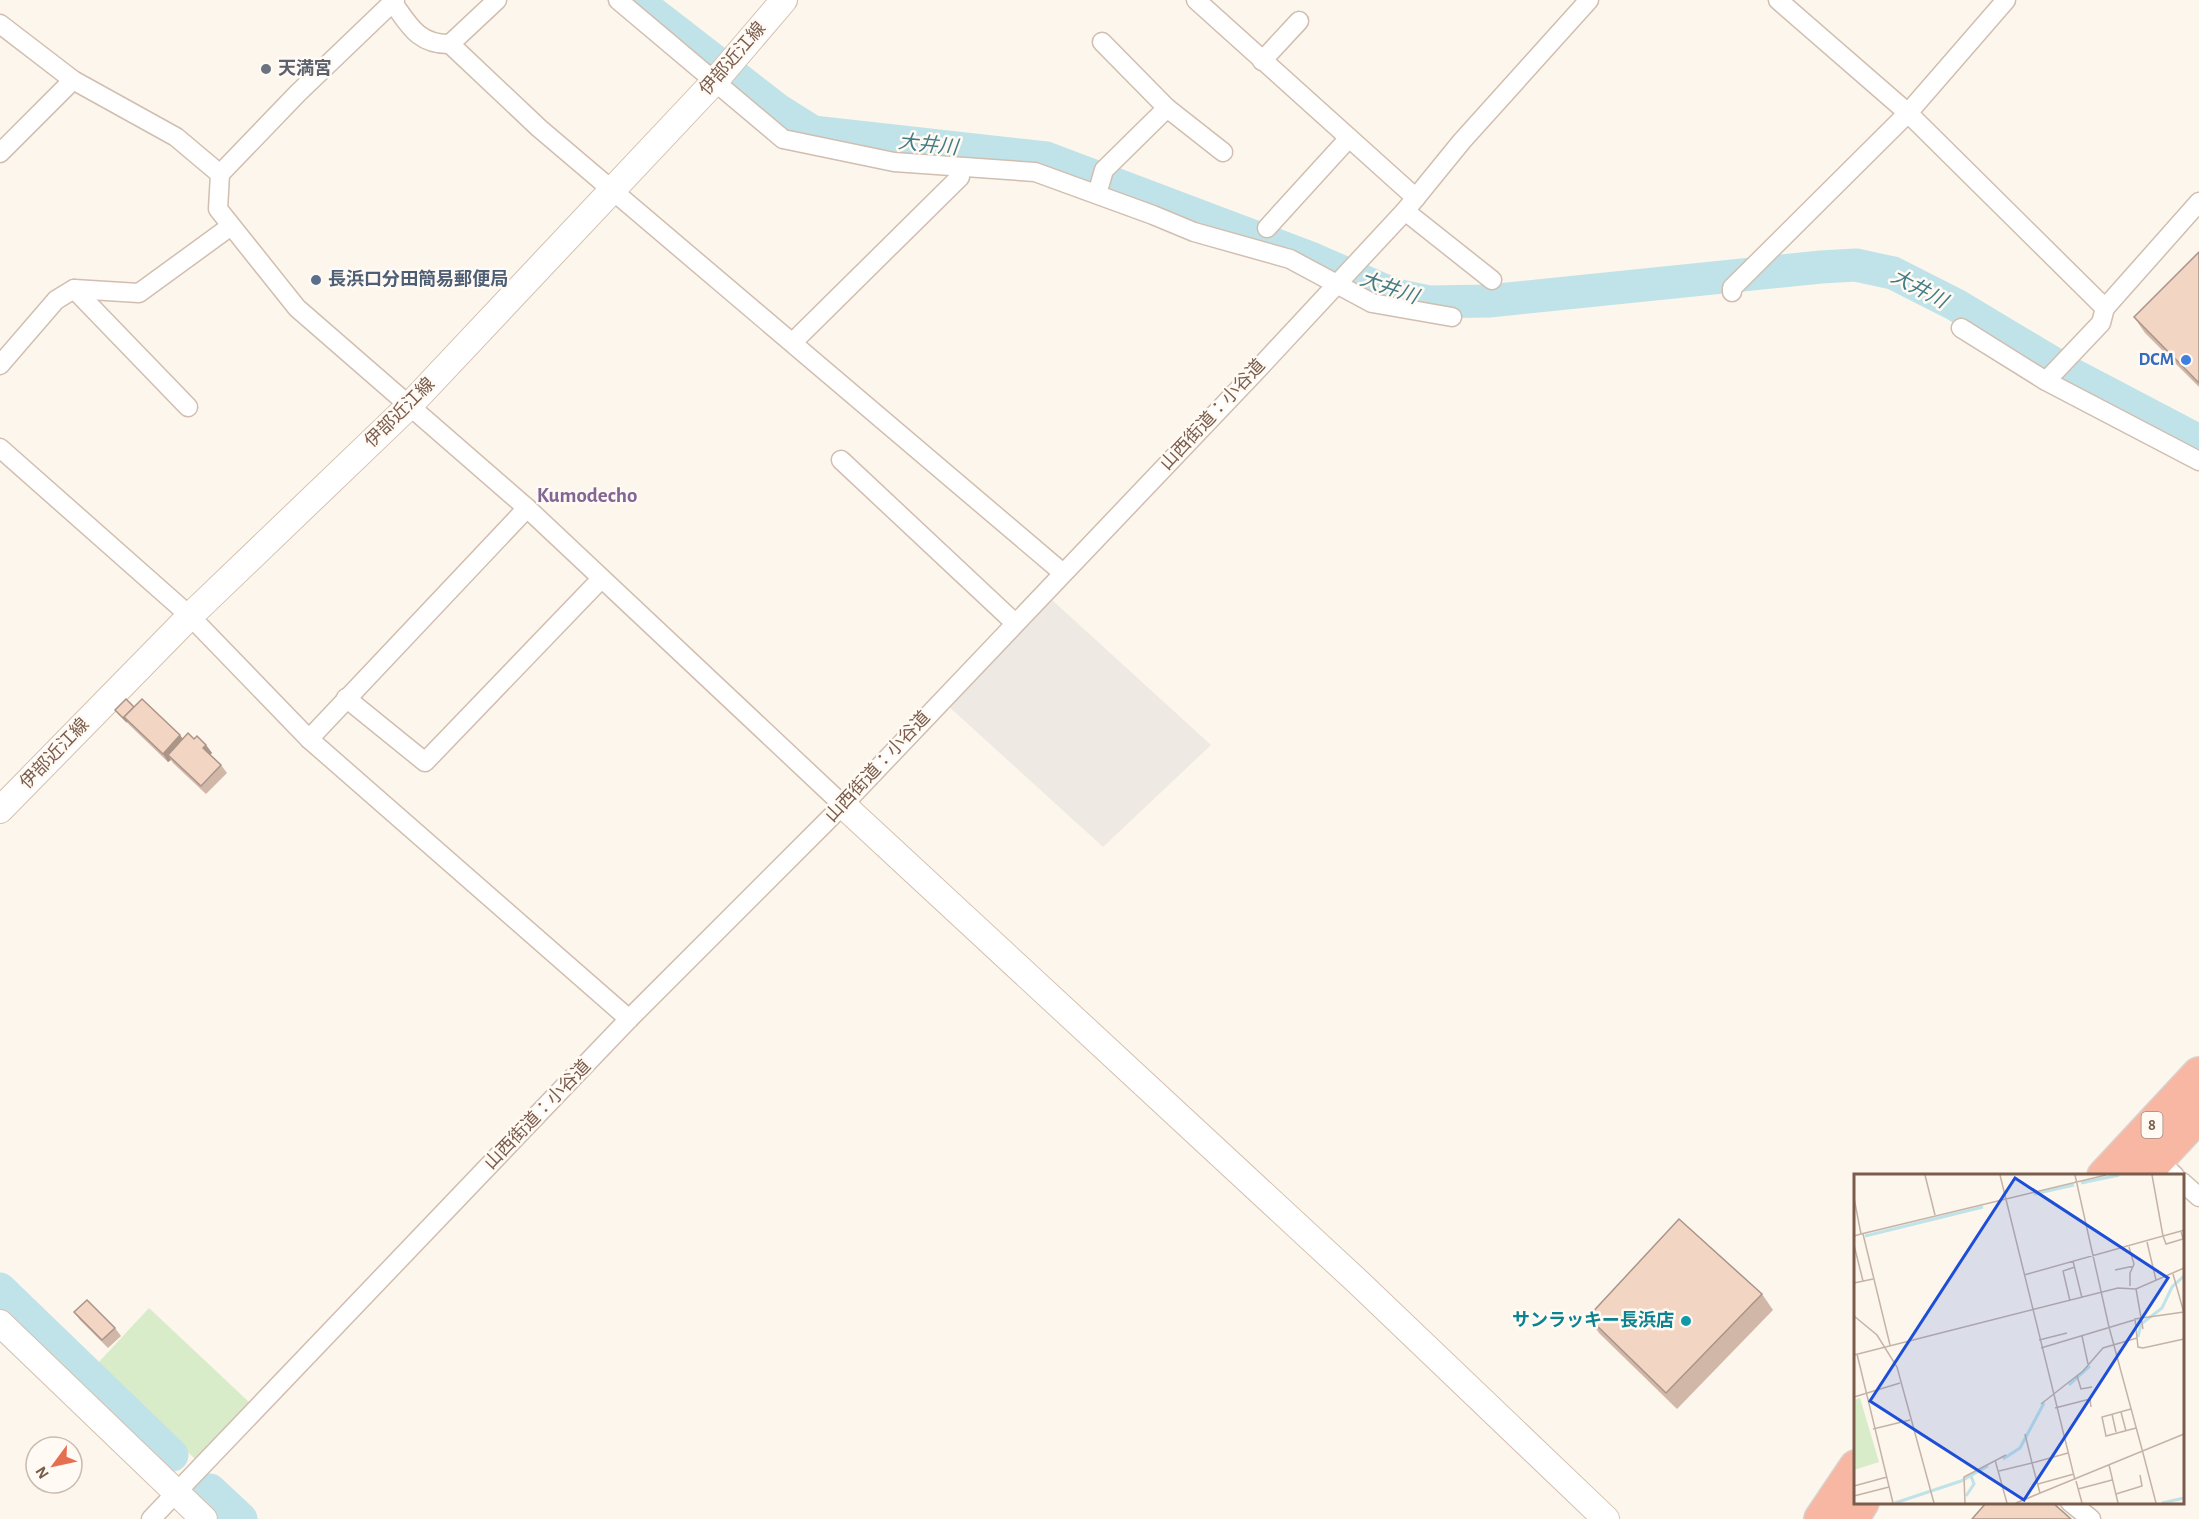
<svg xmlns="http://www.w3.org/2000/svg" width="2199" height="1519" font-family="'Alegreya Sans','Noto Sans JP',sans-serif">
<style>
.industrial{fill:#efe9e4}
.green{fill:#d8ecc9}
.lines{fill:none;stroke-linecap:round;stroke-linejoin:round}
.river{stroke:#bfe3e8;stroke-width:33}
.street-casing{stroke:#d1beb0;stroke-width:21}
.secondary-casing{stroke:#d6c0b0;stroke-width:28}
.highway-casing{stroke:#dad1cd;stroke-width:36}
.street{stroke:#fff;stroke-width:18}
.secondary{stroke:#fff;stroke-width:26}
.highway{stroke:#f7b7a3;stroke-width:33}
.wall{fill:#d1b7a8}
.shaded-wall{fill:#aa9588}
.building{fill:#f3d5c3;stroke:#aa9588;stroke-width:1.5}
.worship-dot{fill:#6b7280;stroke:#fffaf3;stroke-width:2}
.service-dot{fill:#5c6f8a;stroke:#fffaf3;stroke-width:2}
.shop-dot{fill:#3f7fe0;stroke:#fffaf3;stroke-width:2}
.culture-dot{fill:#0f9aa8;stroke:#fffaf3;stroke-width:2}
.labels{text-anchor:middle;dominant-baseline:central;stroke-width:5;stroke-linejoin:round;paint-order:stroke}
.shield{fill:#fffaf3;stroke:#a28b7f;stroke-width:1.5}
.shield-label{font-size:16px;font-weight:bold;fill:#7a5c4d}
.street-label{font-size:18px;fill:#7a5c4d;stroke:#fffaf3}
.worship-label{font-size:18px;font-weight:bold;fill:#5b616d;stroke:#fffaf3;text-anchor:start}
.service-label{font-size:18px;font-weight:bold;fill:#4e5e75;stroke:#fffaf3;text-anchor:start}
.shop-label{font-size:18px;font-weight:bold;fill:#366cbe;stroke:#fffaf3;text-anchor:end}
.culture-label{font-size:18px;font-weight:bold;fill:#0d838f;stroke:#fffaf3;text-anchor:end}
.water-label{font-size:20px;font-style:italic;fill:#437c86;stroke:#fffaf3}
.quarter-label{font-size:21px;font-weight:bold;fill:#846695;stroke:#fffaf3}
.inset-river{fill:none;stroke:#bfe3e8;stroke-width:3}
.inset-road{fill:none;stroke:#c5b3a7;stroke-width:1.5}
.view{fill:#1d4ed8;fill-opacity:0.15;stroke:#1d4ed8;stroke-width:3}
.inset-edge{fill:none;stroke:#7a5c4d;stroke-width:3}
</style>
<rect width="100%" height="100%" fill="#fdf6ec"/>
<!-- industrial -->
<path class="industrial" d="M1052,600L1211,745L1103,847L946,704Z"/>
<!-- green -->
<path class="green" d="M149,1308L250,1403L196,1460L97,1364Z"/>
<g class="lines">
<!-- river -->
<g class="river">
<path d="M636,0L778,110L813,132L1046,158L1313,259L1395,295L1429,302L1489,301L1821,267L1856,265L1893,273L1956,305L2068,372L2199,441"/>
<path d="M0,1289L172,1455"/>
<path d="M210,1490L241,1519"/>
</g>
<!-- street casing -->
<g class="street-casing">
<g id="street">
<path d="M391,0C408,23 417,45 450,44L497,0"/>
<path d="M618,0L783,139L894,162L1035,172L1153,215L1194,232L1290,259L1372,303L1452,317"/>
<path d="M1196,0L1416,198"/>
<path d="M1778,0L1908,113L2006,0"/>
<path d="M0,24L73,80L176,137L220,174L218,209L297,308L527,508L843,805"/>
<path d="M450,44L539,128L1063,573"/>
<path d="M1262,61L1299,21"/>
<path d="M1167,108L1223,152"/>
<path d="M0,153L73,80"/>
<path d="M220,174L298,93L395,0"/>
<path d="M1097,194L1104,170L1167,108L1102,42"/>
<path d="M1405,211L1492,280"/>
<path d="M1267,228L1349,138"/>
<path d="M74,289L188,407"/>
<path d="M1732,292V288L1908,113L2105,308"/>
<path d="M1961,328L2046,381L2199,461"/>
<path d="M793,342L960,177V167"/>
<path d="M0,365L56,300L74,289L139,293L231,226"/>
<path d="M2046,381L2101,323L2105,308L2199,202"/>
<path d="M0,448L190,616L309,739L629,1019"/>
<path d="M841,460L1015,623"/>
<path d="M346,698L425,762L601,579"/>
<path d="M309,739L527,508"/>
<path d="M2157,1159L2175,1176"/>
<path d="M2182,1182L2199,1197"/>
<path d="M2070,1502L2091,1519"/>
<path d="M151,1519L629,1019L843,805L1259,368L1405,211L1462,141L1589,0"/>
</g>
</g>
<!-- secondary casing -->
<g class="secondary-casing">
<g id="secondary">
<path d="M843,805L1358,1282L1606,1519"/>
<path d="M0,810L190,616L409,406L715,81L784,0"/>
<path d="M0,1323L204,1519"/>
</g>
</g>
<!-- highway casing -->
<g class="highway-casing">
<g id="highway">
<path d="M2104,1176L2199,1074"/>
<path d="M2142,1176L2199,1115"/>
<path d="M1821,1519L1856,1467"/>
<path d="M1852,1519L1862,1502"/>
</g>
</g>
<!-- street -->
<use href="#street" class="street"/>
<!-- secondary -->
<use href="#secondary" class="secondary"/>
<!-- highway -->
<use href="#highway" class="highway"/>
</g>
<!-- wall -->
<g class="wall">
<path d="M2199,252V387L2145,333L2134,317Z"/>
<path d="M134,707L183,739H194L206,745L212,753L210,754L221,765L227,773L206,794L173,763L171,760L168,762L118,714L115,710Z"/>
<path d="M1762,1294L1773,1310L1677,1409L1599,1333L1588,1317Z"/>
<path d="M74,1312L115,1328L121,1336L108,1348L80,1320Z"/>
</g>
<!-- shaded-wall -->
<g class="shaded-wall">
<path d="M180,735L186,743L168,755L171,760L168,762L163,754Z"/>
<path d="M206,745L212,753L209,756L203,748Z"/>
</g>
<!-- building -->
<g class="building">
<path d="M2199,252V383L2134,317Z"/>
<path d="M126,699L134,707L124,717L127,722L115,710Z"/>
<path d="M142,699L180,735L163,754L124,717Z"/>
<path d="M188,733L194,739L197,736L206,745L203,748L221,765L201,786L168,755Z"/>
<path d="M1679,1219L1762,1294L1666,1393L1588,1317Z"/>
<path d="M87,1300L115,1328L102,1340L74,1312Z"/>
<path d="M1986,1503H2053L2071,1519H1972Z"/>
</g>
<!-- markers -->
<circle class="worship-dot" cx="266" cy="69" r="6"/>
<circle class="service-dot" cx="316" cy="280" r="6"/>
<circle class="shop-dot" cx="2186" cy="360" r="6"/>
<circle class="culture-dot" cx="1686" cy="1321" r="6"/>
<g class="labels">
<!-- shield labels -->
<rect class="shield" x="2141.5" y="1112" width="21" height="26" rx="4.5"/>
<g class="shield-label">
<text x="2152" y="1125">8</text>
</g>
<!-- street labels -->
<g class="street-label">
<text transform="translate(733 59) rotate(-49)">伊部近江線</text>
<text transform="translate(400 413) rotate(-45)">伊部近江線</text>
<text transform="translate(1213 415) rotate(-47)">山西街道：小谷道</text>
<text transform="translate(55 754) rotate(-46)">伊部近江線</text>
<text transform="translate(878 767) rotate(-47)">山西街道：小谷道</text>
<text transform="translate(538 1115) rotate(-46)">山西街道：小谷道</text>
</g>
<!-- worship labels -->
<g class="worship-label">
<text x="278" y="69">天満宮</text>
</g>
<!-- service labels -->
<g class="service-label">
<text x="328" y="280">長浜口分田簡易郵便局</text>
</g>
<!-- shop labels -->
<g class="shop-label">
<text x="2174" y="360">DCM</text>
</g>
<!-- culture labels -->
<g class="culture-label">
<text x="1674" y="1321">サンラッキー長浜店</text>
</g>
<!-- water labels -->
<g class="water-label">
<text transform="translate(928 145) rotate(6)">大井川</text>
<text transform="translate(1389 288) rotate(19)">大井川</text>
<text transform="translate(1919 289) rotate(28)">大井川</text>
</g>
<!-- quarter labels -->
<g class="quarter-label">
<text x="587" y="495">Kumodecho</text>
</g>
</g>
<!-- overview -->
<g transform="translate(1854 1174)">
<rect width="330" height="330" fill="#fdf6ec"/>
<path d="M6,224L25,288L0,296V226Z" fill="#d8ecc9"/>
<path class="inset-river" d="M227,9L265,1M180,20L220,11M11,62L129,33M284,163L287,150L308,134L318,113L330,102M215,211L236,192M149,285L166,274L190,229M112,322L120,310L117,302M41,329L107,307L134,292M308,329L330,324"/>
<path class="inset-road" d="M71,1L81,41M146,1L221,306M221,1L255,153L289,279M0,24L7,60L0,62M327,57L329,65L312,70L309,62L327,57L330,56M7,60L252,1M9,60L36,171M293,68L302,106M0,71L9,107M275,73L280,90L276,99V112M219,87L228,124M261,96L280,92M319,100L330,139M170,101L309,62L298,1M0,109L19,105M282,115L289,155M216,127L209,97L221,93M0,142L23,161L43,193L80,329M228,162L234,190M283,164L281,145L330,138M185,166L213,159M187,174L280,146M3,180L39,329M0,181L264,114L282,115L330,94M223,202L227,215L238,213M0,223L46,209M187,230L229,197L249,174L283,164L284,173L289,174L330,165M201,234L236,225L237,233M277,235L248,243L252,262L282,254M267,238L272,257M258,240L262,258M19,255L56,246M289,279L302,329M141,286L153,329M255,291L264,329M145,297L178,289L171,260M222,307L228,329M184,310L220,300M0,312L33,303M224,315L258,306M186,319L178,289L214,279M262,320L288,312L286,301M0,322L35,313M111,329L110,303L152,281M162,329L330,260"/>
<path class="view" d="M161,4L314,104L170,326L16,227Z"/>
<rect width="330" height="330" class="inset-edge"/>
</g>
<!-- north arrow -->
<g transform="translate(54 1465) rotate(237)"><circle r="28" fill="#fffaf3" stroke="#cabbb1" stroke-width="1.5"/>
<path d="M0-4.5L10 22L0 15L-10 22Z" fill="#e76f51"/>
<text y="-9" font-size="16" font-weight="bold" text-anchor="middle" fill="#7a5c4d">N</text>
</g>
</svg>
